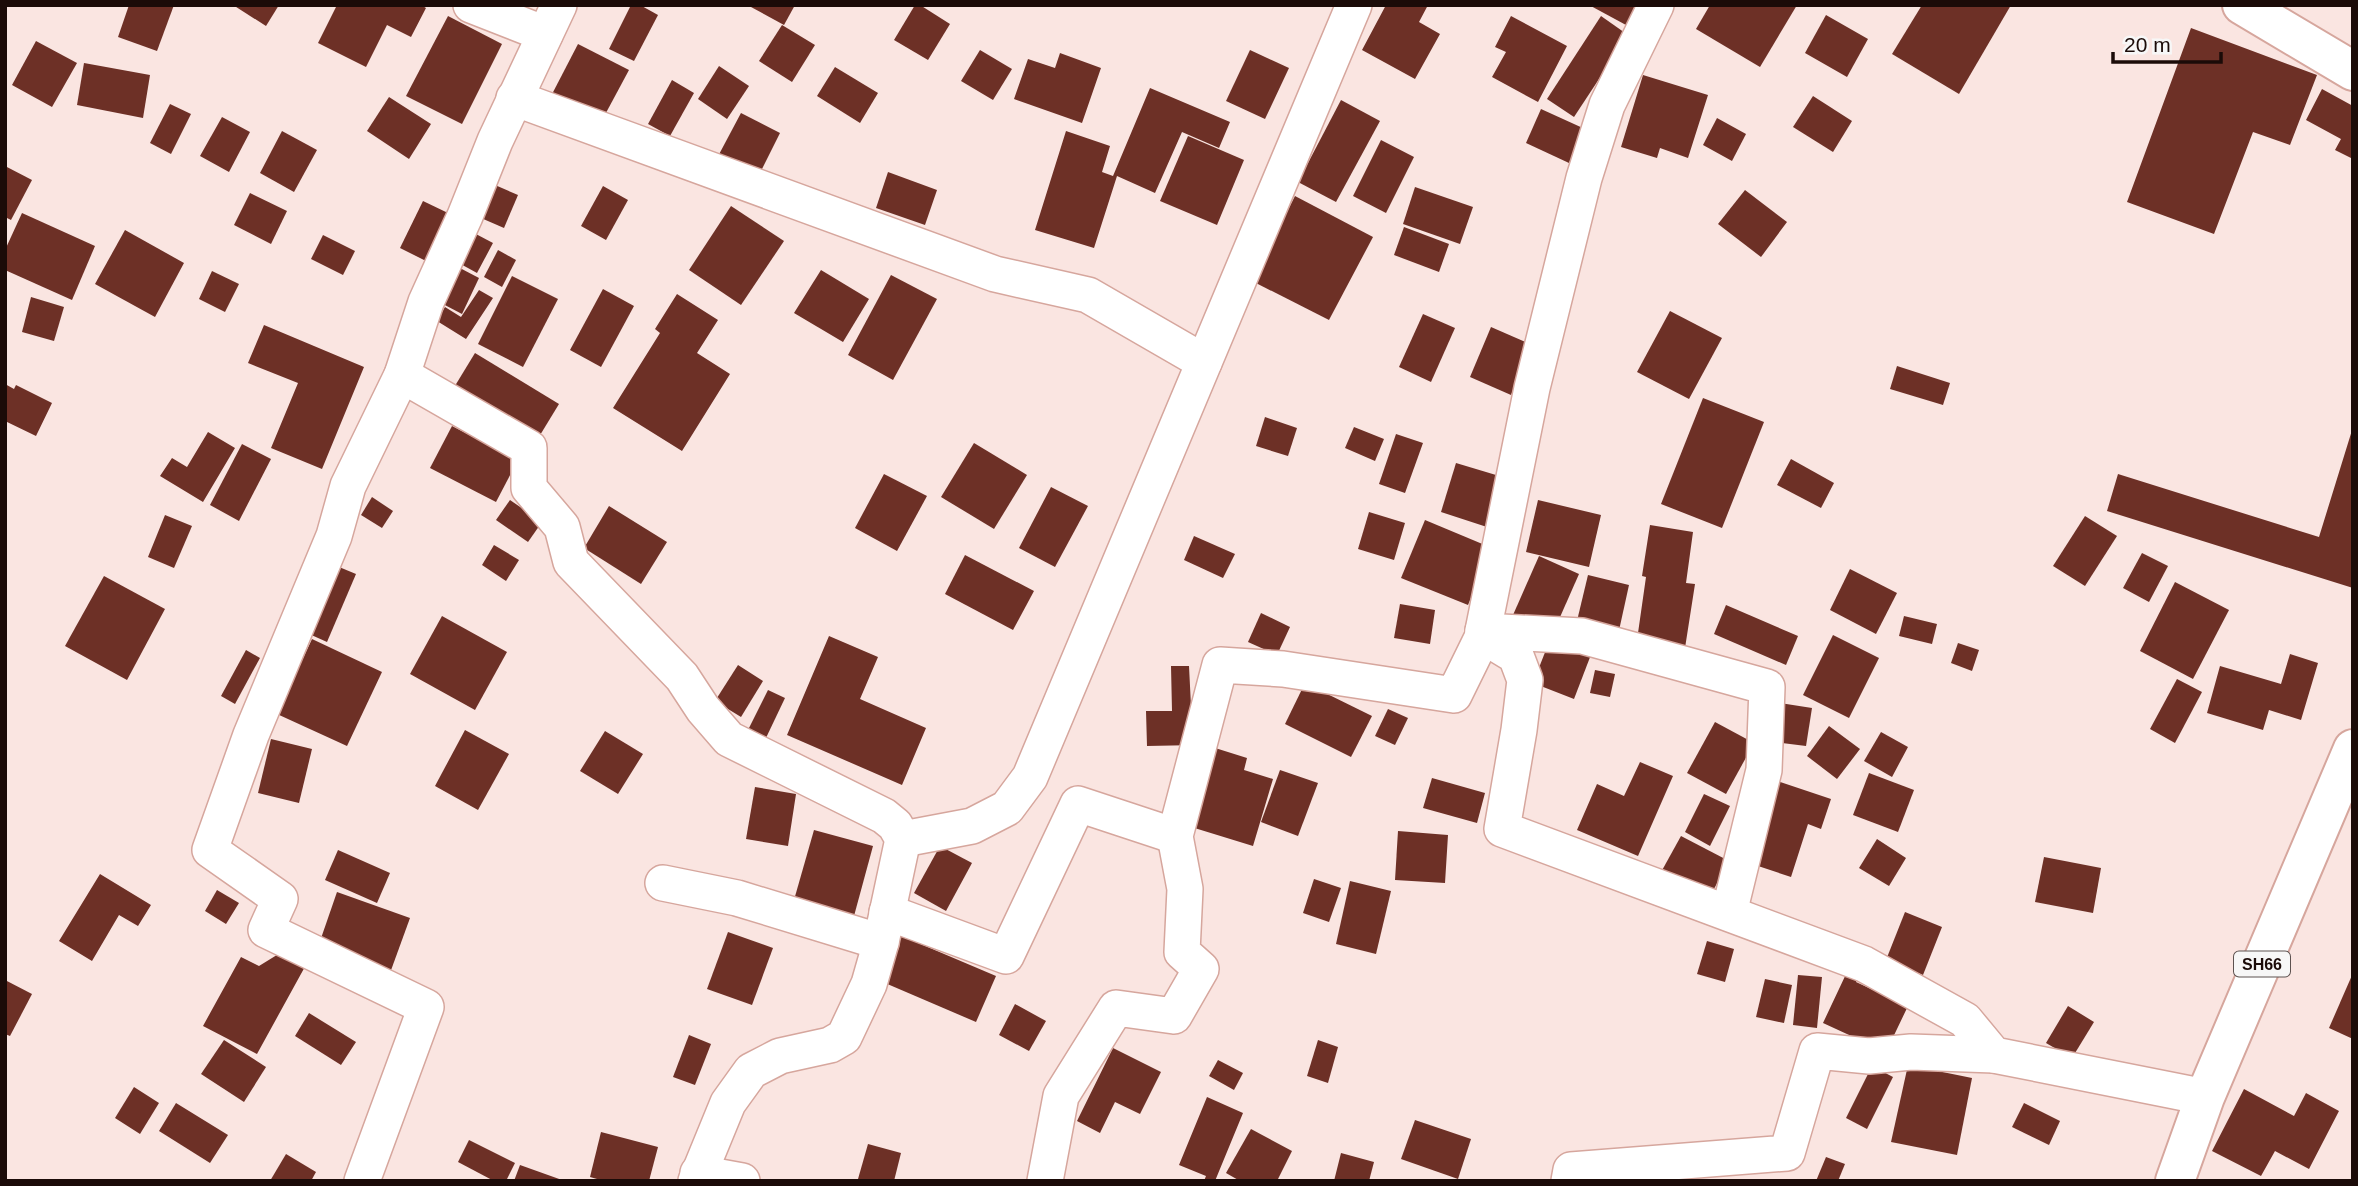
<svg xmlns="http://www.w3.org/2000/svg" width="2358" height="1186" font-family="Arial,sans-serif">
<style>
.building{fill:#6d3026}
.lines{fill:none;stroke-linecap:round;stroke-linejoin:round}
.minor-casing{stroke:#d6a69d;stroke-width:38}
.major-casing{stroke:#d6a69d;stroke-width:42}
.minor{stroke:#fff;stroke-width:35}
.major{stroke:#fff;stroke-width:38}
.labels{text-anchor:middle;dominant-baseline:central;stroke-width:7;stroke-linejoin:round;paint-order:stroke}
.shield{fill:#f7f7f7;stroke:#5d5250;stroke-width:2}
.shield-label{font-size:16px;font-weight:bold;fill:#1b0b08}
</style>
<rect width="100%" height="100%" fill="#fae5e1"/>
<!-- building -->
<g class="building">
<path d="M129,5H174L157,51L118,37Z"/>
<path d="M233,5H279L266,26Z"/>
<path d="M337,5H421L426,8L411,37L387,25L366,67L318,43Z"/>
<path d="M631,5H640L658,15L634,61L609,49Z"/>
<path d="M752,5H795L784,25L751,7Z"/>
<path d="M915,5H920L950,24L928,60L894,40Z"/>
<path d="M1386,5H1428L1419,22L1440,34L1415,79L1362,50Z"/>
<path d="M1589,5H1637L1626,25Z"/>
<path d="M1710,5H1797L1760,67L1696,29Z"/>
<path d="M1922,5H2011L1959,94L1892,54Z"/>
<path d="M1826,15L1868,39L1847,77L1805,53Z"/>
<path d="M448,16L502,44L462,124L406,96Z"/>
<path d="M1511,16L1567,46L1538,102L1492,77L1506,52L1495,47Z"/>
<path d="M1601,16L1628,35L1574,117L1547,99Z"/>
<path d="M782,25L815,45L792,82L759,61Z"/>
<path d="M2191,28L2317,75L2290,145L2253,132L2214,234L2127,202Z"/>
<path d="M36,41L77,63L52,107L12,85Z"/>
<path d="M578,44L629,70L600,124L550,98Z"/>
<path d="M980,50L1012,69L993,100L961,81Z"/>
<path d="M1250,50L1289,68L1265,119L1226,101Z"/>
<path d="M1060,53L1101,68L1082,123L1014,99L1028,59L1055,68Z"/>
<path d="M84,63L150,75L143,118L77,105Z"/>
<path d="M719,66L749,86L727,119L698,99Z"/>
<path d="M835,67L878,93L860,123L817,96Z"/>
<path d="M1643,75L1708,95L1688,158L1660,148L1657,158L1621,147Z"/>
<path d="M672,80L694,93L670,136L648,124Z"/>
<path d="M1150,88L1230,122L1219,148L1182,132L1155,193L1117,176L1094,248L1035,230L1066,131L1110,146L1102,172L1113,176Z"/>
<path d="M2322,89L2353,106V159L2335,150L2341,139L2306,120Z"/>
<path d="M1813,96L1852,121L1833,152L1793,127Z"/>
<path d="M389,97L431,124L409,159L367,131Z"/>
<path d="M1341,100L1380,121L1336,202L1298,182Z"/>
<path d="M170,104L191,114L171,154L150,143Z"/>
<path d="M1541,109L1585,129L1569,163L1526,143Z"/>
<path d="M741,113L780,133L756,181L716,160Z"/>
<path d="M222,117L250,132L229,172L200,156Z"/>
<path d="M1717,118L1746,134L1732,161L1703,145Z"/>
<path d="M282,131L317,150L294,192L260,173Z"/>
<path d="M1188,136L1244,160L1217,225L1160,201Z"/>
<path d="M1381,140L1414,157L1386,213L1353,196Z"/>
<path d="M5,166L32,180L11,220L5,217Z"/>
<path d="M888,172L937,190L925,225L876,208Z"/>
<path d="M495,185L518,195L504,228L481,218Z"/>
<path d="M603,186L628,200L606,240L581,226Z"/>
<path d="M1415,187L1473,207L1460,244L1403,224Z"/>
<path d="M1745,190L1787,222L1761,257L1718,224Z"/>
<path d="M250,193L287,211L271,244L234,225Z"/>
<path d="M1295,196L1373,237L1329,320L1252,281Z"/>
<path d="M423,201L448,213L426,261L400,248Z"/>
<path d="M731,206L784,241L741,305L689,270Z"/>
<path d="M22,213L95,246L72,300L5,270V250Z"/>
<path d="M1404,227L1449,244L1439,272L1394,255Z"/>
<path d="M125,230L184,263L155,317L95,284Z"/>
<path d="M474,233L493,243L477,273L457,262Z"/>
<path d="M323,235L355,251L343,275L311,259Z"/>
<path d="M498,250L516,260L502,287L484,277Z"/>
<path d="M458,267L479,278L462,314L441,303Z"/>
<path d="M821,270L869,299L843,342L794,313Z"/>
<path d="M212,271L239,284L225,312L199,299Z"/>
<path d="M891,275L937,299L893,380L848,355Z"/>
<path d="M512,276L558,299L523,367L478,344Z"/>
<path d="M603,289L634,306L601,367L570,350Z"/>
<path d="M479,290L493,298L466,339L437,321L445,307L461,317Z"/>
<path d="M677,294L718,320L697,353L730,374L682,451L613,408L660,333L655,329Z"/>
<path d="M31,297L64,307L54,341L22,332Z"/>
<path d="M1670,311L1722,338L1689,399L1637,372Z"/>
<path d="M1423,314L1455,328L1431,382L1399,367Z"/>
<path d="M264,325L364,367L322,469L271,448L298,383L248,363Z"/>
<path d="M1491,327L1532,345L1511,395L1470,377Z"/>
<path d="M475,353L559,404L534,445L450,394Z"/>
<path d="M1897,366L1950,383L1943,405L1890,389Z"/>
<path d="M5,384L14,389L16,385L52,403L36,436L5,421Z"/>
<path d="M1703,398L1764,422L1722,528L1661,504Z"/>
<path d="M1265,417L1297,428L1288,456L1256,446Z"/>
<path d="M452,426L518,460L496,502L430,468Z"/>
<path d="M1354,427L1384,439L1375,461L1345,448Z"/>
<path d="M2353,427V588L2107,511L2118,474L2319,537Z"/>
<path d="M208,432L235,448L203,502L160,476L172,458L187,467Z"/>
<path d="M1396,434L1423,443L1405,493L1379,484Z"/>
<path d="M974,443L1027,475L994,529L941,497Z"/>
<path d="M242,444L271,459L239,521L210,505Z"/>
<path d="M1791,459L1834,483L1821,508L1777,485Z"/>
<path d="M1456,463L1506,478L1490,528L1441,512Z"/>
<path d="M884,474L927,496L897,551L855,528Z"/>
<path d="M1051,487L1088,506L1055,567L1019,548Z"/>
<path d="M372,497L393,511L382,528L361,515Z"/>
<path d="M510,500L542,522L528,542L496,520Z"/>
<path d="M1538,500L1601,515L1589,567L1526,552Z"/>
<path d="M609,506L667,542L641,584L584,548Z"/>
<path d="M1369,512L1405,523L1394,560L1358,549Z"/>
<path d="M165,515L192,526L174,568L148,557Z"/>
<path d="M2085,516L2117,536L2085,586L2053,566Z"/>
<path d="M1425,520L1492,548L1468,605L1401,578Z"/>
<path d="M1650,525L1693,532L1686,583L1695,584L1685,648L1637,640L1646,577L1642,576Z"/>
<path d="M1194,536L1235,554L1223,578L1184,560Z"/>
<path d="M494,545L519,560L506,581L482,565Z"/>
<path d="M2142,553L2168,566L2149,602L2123,588Z"/>
<path d="M965,555L1034,591L1013,630L945,594Z"/>
<path d="M1539,556L1579,574L1553,633L1513,615Z"/>
<path d="M327,562L356,574L327,642L298,629Z"/>
<path d="M1850,569L1897,593L1876,634L1830,610Z"/>
<path d="M1588,575L1629,585L1618,635L1576,625Z"/>
<path d="M104,576L165,609L127,680L65,646Z"/>
<path d="M2175,582L2229,610L2193,679L2140,651Z"/>
<path d="M1400,604L1435,610L1430,644L1394,638Z"/>
<path d="M1726,605L1798,636L1786,665L1714,634Z"/>
<path d="M1261,613L1290,627L1277,655L1248,642Z"/>
<path d="M442,616L507,652L475,710L410,674Z"/>
<path d="M1904,616L1937,624L1932,644L1899,636Z"/>
<path d="M1833,635L1879,658L1849,718L1803,695Z"/>
<path d="M829,636L878,657L860,699L926,728L902,785L787,735Z"/>
<path d="M1551,637L1592,652L1574,699L1533,683Z"/>
<path d="M312,639L382,672L347,746L277,714Z"/>
<path d="M1958,643L1979,650L1972,671L1951,663Z"/>
<path d="M246,650L260,658L235,704L221,696Z"/>
<path d="M2290,654L2318,663L2301,720L2269,710L2263,730L2207,713L2220,666L2281,684Z"/>
<path d="M738,665L763,681L741,717L715,701Z"/>
<path d="M1171,666H1189L1192,726L1197,745L1147,746L1146,711H1172Z"/>
<path d="M1595,670L1615,674L1610,697L1590,693Z"/>
<path d="M2177,679L2202,692L2175,743L2150,729Z"/>
<path d="M1305,683L1372,716L1351,757L1285,724Z"/>
<path d="M768,690L785,698L765,740L747,732Z"/>
<path d="M1780,703L1812,708L1806,746L1774,742Z"/>
<path d="M1388,709L1408,718L1395,745L1375,736Z"/>
<path d="M1715,722L1754,743L1726,794L1687,773Z"/>
<path d="M1829,726L1860,749L1837,779L1807,756Z"/>
<path d="M465,730L509,754L478,810L435,786Z"/>
<path d="M605,731L643,754L618,794L580,771Z"/>
<path d="M1881,732L1908,747L1892,777L1864,761Z"/>
<path d="M271,739L312,749L299,803L258,793Z"/>
<path d="M1212,747L1247,758L1244,770L1273,779L1253,846L1188,826Z"/>
<path d="M1640,762L1673,776L1638,856L1577,830L1597,784L1624,796Z"/>
<path d="M1280,770L1318,783L1298,836L1261,822Z"/>
<path d="M1869,773L1914,790L1898,832L1853,815Z"/>
<path d="M1432,778L1485,793L1477,823L1423,808Z"/>
<path d="M1777,781L1831,799L1821,829L1808,824L1791,877L1749,863Z"/>
<path d="M755,787L796,794L788,846L746,839Z"/>
<path d="M1704,794L1730,806L1710,846L1685,832Z"/>
<path d="M814,830L873,846L854,916L794,900Z"/>
<path d="M1398,831L1448,835L1445,883L1395,880Z"/>
<path d="M1681,836L1729,861L1708,900L1660,874Z"/>
<path d="M1877,839L1906,858L1889,886L1859,868Z"/>
<path d="M940,846L972,863L946,911L914,893Z"/>
<path d="M338,850L390,873L377,903L325,880Z"/>
<path d="M2044,857L2101,868L2093,913L2035,902Z"/>
<path d="M100,874L151,905L138,926L119,915L92,961L59,941Z"/>
<path d="M1314,879L1341,888L1329,922L1303,913Z"/>
<path d="M1350,881L1391,891L1376,954L1336,944Z"/>
<path d="M217,890L239,903L226,924L205,911Z"/>
<path d="M337,892L410,918L390,973L318,947Z"/>
<path d="M1905,912L1942,927L1923,975L1886,960Z"/>
<path d="M728,932L773,948L752,1005L707,989Z"/>
<path d="M897,934L996,976L976,1022L878,980Z"/>
<path d="M1707,941L1734,949L1725,982L1697,974Z"/>
<path d="M285,950L307,963L257,1054L203,1026L241,957L259,966Z"/>
<path d="M1847,972L1858,977L1856,982L1908,1006L1886,1052L1823,1023Z"/>
<path d="M2353,973V1039L2329,1028Z"/>
<path d="M1798,975L1822,977L1817,1028L1793,1025Z"/>
<path d="M1765,979L1792,985L1784,1023L1756,1017Z"/>
<path d="M5,980L32,994L10,1036L5,1034Z"/>
<path d="M1015,1004L1046,1021L1029,1051L999,1035Z"/>
<path d="M2068,1006L2094,1022L2072,1058L2046,1043Z"/>
<path d="M309,1013L356,1042L341,1065L295,1036Z"/>
<path d="M689,1035L711,1044L695,1085L673,1077Z"/>
<path d="M224,1040L266,1067L244,1102L201,1074Z"/>
<path d="M1318,1040L1338,1047L1328,1083L1307,1076Z"/>
<path d="M1113,1048L1161,1072L1140,1114L1115,1102L1100,1133L1077,1121Z"/>
<path d="M1218,1060L1243,1073L1234,1090L1209,1076Z"/>
<path d="M1908,1065L1972,1078L1957,1155L1891,1142Z"/>
<path d="M1872,1066L1893,1077L1867,1129L1846,1118Z"/>
<path d="M134,1087L159,1103L140,1134L115,1118Z"/>
<path d="M2244,1089L2294,1116L2306,1093L2339,1111L2309,1169L2275,1151L2261,1176L2212,1151Z"/>
<path d="M1207,1097L1243,1113L1215,1181H1204L1206,1176L1179,1165Z"/>
<path d="M176,1103L228,1135L210,1163L159,1131Z"/>
<path d="M2024,1103L2060,1121L2049,1145L2012,1127Z"/>
<path d="M1415,1120L1471,1139L1458,1179L1401,1159Z"/>
<path d="M1251,1129L1292,1151L1277,1181H1240L1226,1173Z"/>
<path d="M601,1132L658,1147L649,1181H604L590,1177Z"/>
<path d="M469,1140L515,1163L506,1181H494L458,1162Z"/>
<path d="M868,1144L901,1153L894,1181L858,1179Z"/>
<path d="M1341,1153L1374,1162L1369,1181H1334Z"/>
<path d="M286,1154L316,1172L311,1181H270Z"/>
<path d="M1826,1157L1845,1164L1838,1181H1816Z"/>
<path d="M520,1165L562,1180V1181H514Z"/>
</g>
<g class="lines">
<!-- minor casing -->
<g class="minor-casing">
<g id="minor">
<path d="M471,5L545,34"/>
<path d="M1656,5L1607,105L1584,178L1532,388L1483,631V636L1516,656L1525,680L1519,730L1502,829L1864,964L1965,1020L1994,1055L2205,1097"/>
<path d="M514,98L995,274L1088,295L1204,362"/>
<path d="M402,375L529,448V488L562,527L571,562L682,677L703,709L729,739L884,816L895,825L903,839L881,942L869,984L844,1037L830,1045L780,1056L751,1071L728,1103L696,1181"/>
<path d="M1483,631L1582,636L1767,687L1764,770L1729,913"/>
<path d="M903,839L972,826L1007,808L1030,777L1354,5"/>
<path d="M663,883L737,898L881,942"/>
<path d="M887,912L1006,956L1078,804L1175,836"/>
<path d="M698,1173L742,1181"/>
<path d="M362,1181L426,1007L266,930L280,899L210,850L251,735L334,536L348,486L402,375L426,302L465,216L495,141L559,5"/>
<path d="M1045,1181L1061,1096L1116,1008L1174,1016L1201,969L1182,952L1185,889L1175,836L1220,665L1283,669L1454,695L1483,636"/>
<path d="M1569,1181L1571,1170L1787,1153L1817,1051L1869,1056L1911,1052L1994,1055"/>
</g>
</g>
<!-- major casing -->
<g class="major-casing">
<g id="major">
<path d="M2242,5L2353,71"/>
<path d="M2175,1181L2205,1097L2353,749"/>
</g>
</g>
<!-- minor -->
<use href="#minor" class="minor"/>
<!-- major -->
<use href="#major" class="major"/>
</g>
<g class="labels">
<!-- shield labels -->
<rect class="shield" x="2234" y="951.5" width="56" height="25" rx="5"/>
<g class="shield-label">
<text x="2262" y="964">SH66</text>
</g>
</g>
<!-- border -->
<rect width="2358" height="1186" fill="none" stroke="#1b0b08" stroke-width="14"/>
<!-- scale -->
<path d="M2113 52v10h108v-10" fill="none" stroke="#1b0b08" stroke-width="3.5"/>
<text x="2124" y="52" font-size="21" fill="#1b0b08" stroke="#f7f7f7" stroke-width="5" paint-order="stroke">20 m</text>
</svg>
